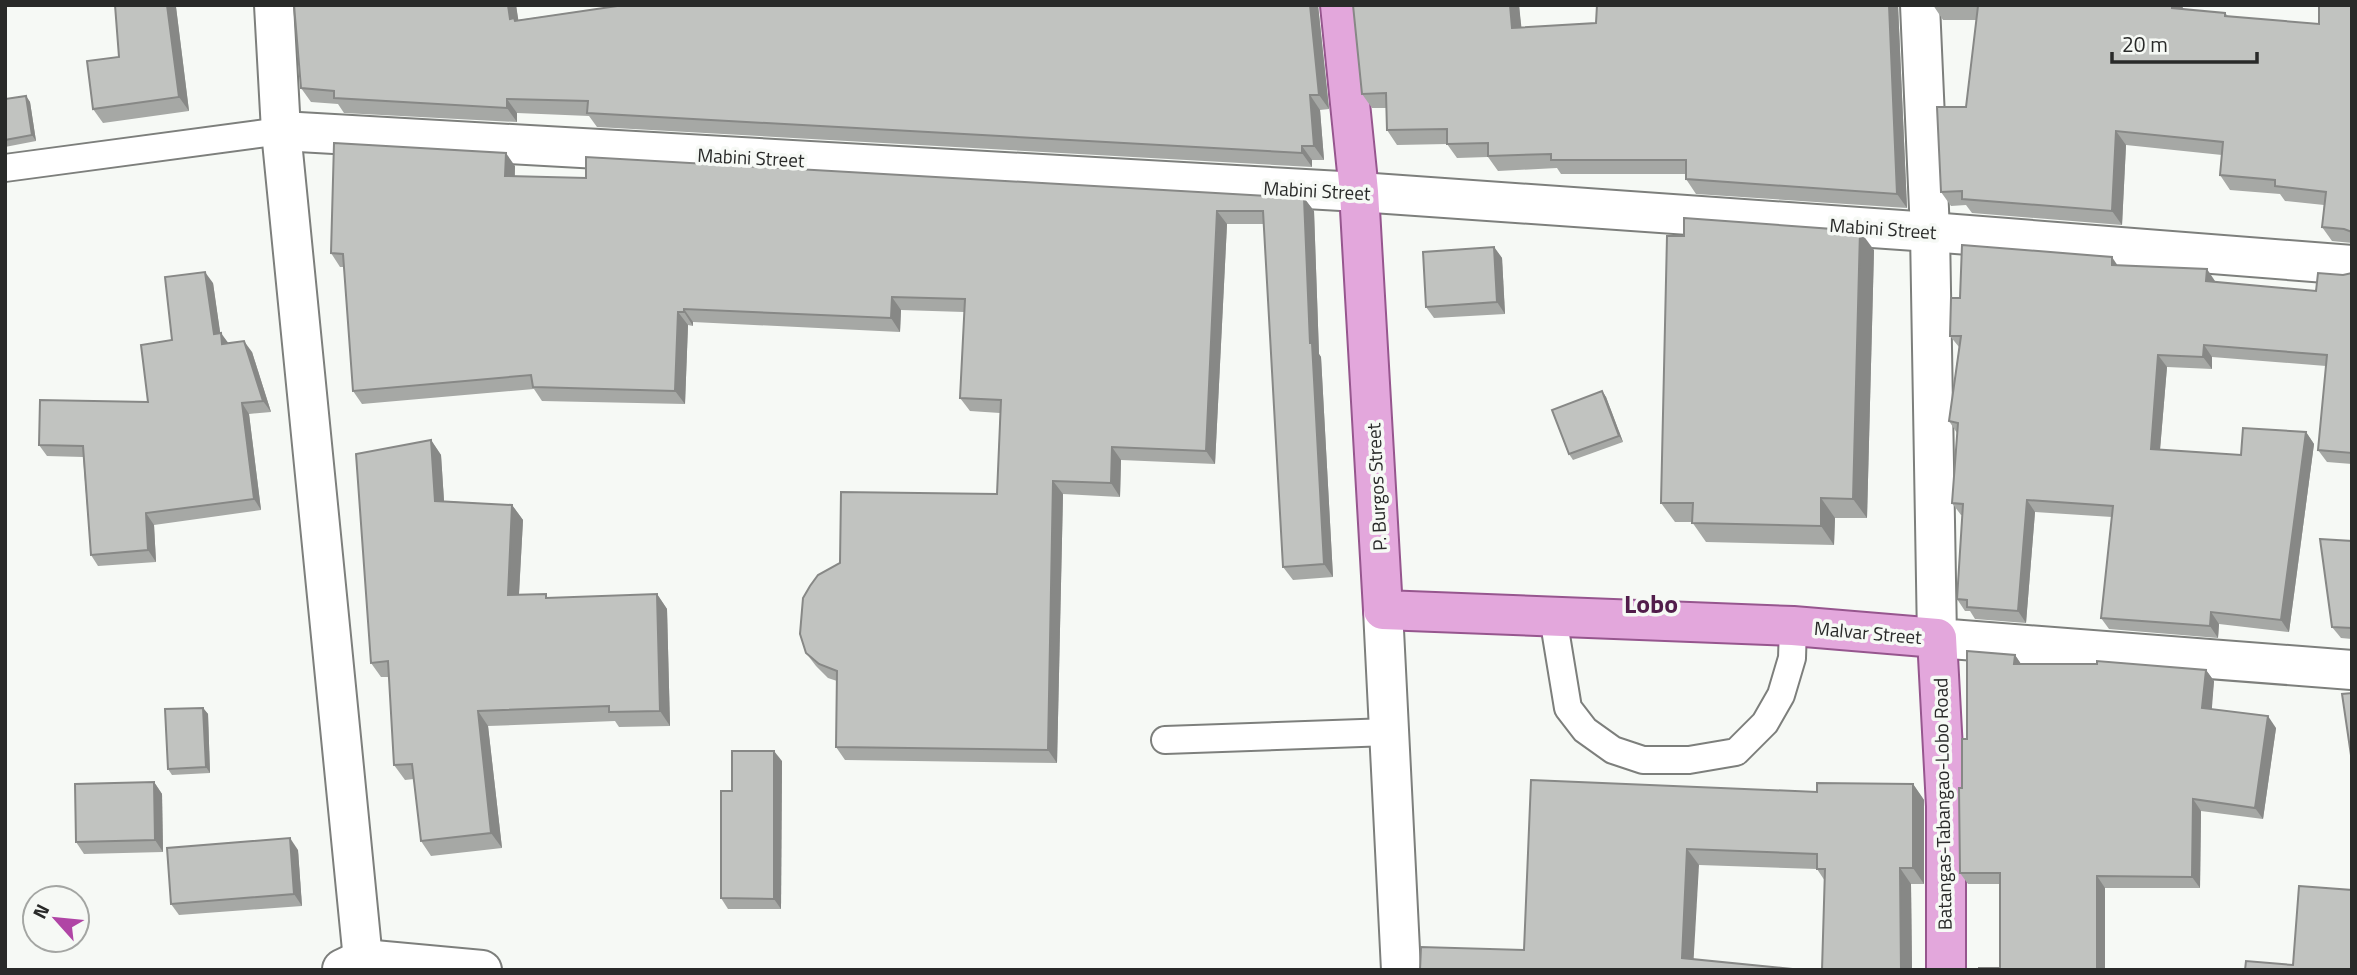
<svg xmlns="http://www.w3.org/2000/svg" width="2357" height="975" font-family="'Titillium Web',sans-serif">
<style>
.lines{fill:none;stroke-linecap:round;stroke-linejoin:round}
.lane-casing{stroke:#7d7f7c;stroke-width:30}
.street-casing{stroke:#7d7f7c;stroke-width:42}
.secondary-casing{stroke:#7d7f7c;stroke-width:42}
.primary-casing{stroke:#96568e;stroke-width:42}
.lane{stroke:#fff;stroke-width:26}
.street{stroke:#fff;stroke-width:38}
.secondary{stroke:#fff;stroke-width:38}
.primary{stroke:#e3a7dc;stroke-width:38}
.wall{fill:#a6a8a5}
.shaded-wall{fill:#878886}
.building{fill:#c1c3c0;stroke:#878886;stroke-width:2}
.labels{text-anchor:middle;dominant-baseline:central;stroke-width:7;stroke-linejoin:round;paint-order:stroke}
.street-label{font-size:19px;fill:#292a29;stroke:#f6f9f5}
.district-label{font-size:26px;font-weight:bold;fill:#511d4b;stroke:#f6f9f5}
</style>
<rect width="100%" height="100%" fill="#f6f9f5"/>
<g class="lines">
<!-- lane casing -->
<g class="lane-casing">
<g id="lane">
<path d="M5,168L281,131"/>
<path d="M1553,617L1568,708L1585,730L1613,750L1643,760H1689L1736,752L1765,723L1781,695L1792,658L1793,626"/>
<path d="M1165,740L1389,732"/>
</g>
</g>
<!-- street casing -->
<g class="street-casing">
<g id="street">
<path d="M274,5L281,131L364,970"/>
<path d="M1920,5L1930,232L1937,638L2352,670"/>
<path d="M281,131L1359,192"/>
<path d="M1383,610L1401,970"/>
<path d="M342,969L363,959L482,970"/>
</g>
</g>
<!-- secondary casing -->
<g class="secondary-casing">
<path id="secondary" d="M1359,192L1930,232L2352,265"/>
</g>
<!-- primary casing -->
<g class="primary-casing">
<path id="primary" d="M1340,5L1359,192L1383,610L1793,626L1937,638L1946,806V970"/>
</g>
<!-- lane -->
<use href="#lane" class="lane"/>
<!-- street -->
<use href="#street" class="street"/>
<!-- secondary -->
<use href="#secondary" class="secondary"/>
<!-- primary -->
<use href="#primary" class="primary"/>
</g>
<!-- wall -->
<g class="wall">
<path d="M115,5H197L176,7L189,111L103,123L93,109L119,57Z"/>
<path d="M294,5H516L518,20L624,5H1318L1329,109L1320,110L1324,160H1312V167L597,127L589,116L517,113V122L344,113L338,104L311,102L301,88Z"/>
<path d="M1519,5L1521,28L1596,23L1597,5H1898L1907,208L1696,194L1686,179V174H1561L1557,168L1498,171L1488,157L1457,158L1447,144L1397,145L1387,130L1386,108H1372L1362,94Z"/>
<path d="M1933,5L2183,9L2225,13L2228,16L2319,24L2352,5V243L2332,241L2322,227L2324,205L2285,201L2280,194L2230,190L2220,175L2222,155L2126,145L2122,225L1972,213L1966,205L1951,206L1941,192L1966,107L1977,20H1943Z"/>
<path d="M26,96L30,102L36,141L5,147V99Z"/>
<path d="M515,166V177L1304,198L1314,211L1319,354L1321,357L1333,577L1293,580L1283,567L1264,224H1227L1215,464L1121,460L1120,497L1063,494L1057,763L845,760L836,747L837,681L828,678L816,666L806,653L997,494L1000,413L970,411L960,398L964,312L901,310L900,332L693,322V326L688,325L685,404L542,401L534,389L362,404L353,391L344,267H340L331,253Z"/>
<path d="M1494,247L1502,258L1505,314L1434,318L1426,307Z"/>
<path d="M1874,250L1867,518H1835L1834,545L1706,542L1692,522H1675L1661,503Z"/>
<path d="M2118,265L2215,281V282L2316,291L2343,275L2352,273V464L2327,462L2318,450L2326,366L2212,357V369L2167,367L2160,450L2241,455L2306,432L2314,444L2289,632L2219,624L2218,638L2109,629L2101,618L2112,517L2035,512L2026,623L1975,619L1970,611H1965L1957,599L1963,515H1961L1952,503L1957,433L1949,421L1959,347L1950,336L1960,298Z"/>
<path d="M213,283L220,333L228,343L252,352L271,412L249,414L261,510L154,525L156,562L98,566L91,555L83,457L47,456L39,445L148,402L172,340Z"/>
<path d="M1602,391L1606,397L1623,442L1573,460L1569,454Z"/>
<path d="M431,440L441,455L444,501L512,505L523,520L519,595L548,598L657,594L667,609L670,726L619,727L615,721L488,726L502,848L431,856L421,841L414,779L405,780L394,765L389,677H381L371,663Z"/>
<path d="M2352,541V639L2341,638L2332,627Z"/>
<path d="M2015,655L2021,664L2206,670L2214,681L2211,709L2276,728L2263,819L2201,811L2200,888H2105L2000,968V884H1968L1960,873L1962,788L1967,739Z"/>
<path d="M203,708L208,714L210,773L172,775L168,769Z"/>
<path d="M782,761L781,909H728L721,898L732,791Z"/>
<path d="M1531,780L1817,792L1913,784L1924,800V884H1911L1912,970H1822L1825,881L1817,869L1699,865L1524,950Z"/>
<path d="M154,782L162,794L163,852L84,854L76,842Z"/>
<path d="M298,850L302,906L179,915L171,904Z"/>
</g>
<!-- shaded-wall -->
<g class="shaded-wall">
<path d="M167,5H174L176,7L189,111L179,97Z"/>
<path d="M508,5H516L519,24L510,19Z"/>
<path d="M1310,5H1318L1329,109L1319,95Z"/>
<path d="M1510,5H1519L1523,42L1512,28Z"/>
<path d="M1889,5H1898L1907,208L1897,194Z"/>
<path d="M2172,5H2183L2182,22L2172,8Z"/>
<path d="M1310,95L1320,110L1324,160L1314,146Z"/>
<path d="M26,96L30,102L36,141L32,135Z"/>
<path d="M507,99L517,113V122L507,108Z"/>
<path d="M2116,131L2126,145L2122,225L2112,211Z"/>
<path d="M1302,146L1312,160V167L1302,153Z"/>
<path d="M506,153L515,166L514,190L505,176Z"/>
<path d="M1304,198L1314,211L1319,354L1321,357L1333,577L1324,564L1310,343Z"/>
<path d="M1217,211L1227,224L1215,464L1206,451Z"/>
<path d="M1860,231L1874,250L1867,518L1853,499Z"/>
<path d="M1494,247L1502,258L1505,314L1497,302Z"/>
<path d="M2112,257L2120,269L2112,265Z"/>
<path d="M2207,269L2215,281V293L2206,281Z"/>
<path d="M205,272L213,283L222,345L214,334Z"/>
<path d="M892,297L901,310L900,332L891,318Z"/>
<path d="M684,309L693,322V326L684,312Z"/>
<path d="M678,312L688,325L685,404L675,391Z"/>
<path d="M221,333L229,344H222Z"/>
<path d="M244,341L252,352L271,412L263,401Z"/>
<path d="M2204,345L2212,357V369L2203,357Z"/>
<path d="M2158,355L2167,367L2159,461L2151,449Z"/>
<path d="M1602,391L1606,397L1623,442L1619,436Z"/>
<path d="M242,403L249,414L261,510L254,499Z"/>
<path d="M2306,432L2314,444L2289,632L2281,620Z"/>
<path d="M431,440L441,455L445,516L435,501Z"/>
<path d="M1112,447L1121,460L1120,497L1111,483Z"/>
<path d="M1053,481L1063,494L1057,763L1048,750Z"/>
<path d="M1821,498L1835,518L1834,545L1821,526Z"/>
<path d="M2027,500L2035,512L2026,623L2018,611Z"/>
<path d="M512,505L523,520L518,610L508,595Z"/>
<path d="M146,513L154,525L156,562L148,550Z"/>
<path d="M657,594L667,609L670,726L660,711Z"/>
<path d="M2211,612L2219,624L2218,638L2210,626Z"/>
<path d="M2015,655L2023,667L2014,664Z"/>
<path d="M2206,670L2214,681L2211,720L2202,708Z"/>
<path d="M203,708L208,714L210,773L206,767Z"/>
<path d="M478,711L488,726L502,848L491,833Z"/>
<path d="M2268,716L2276,728L2263,819L2255,808Z"/>
<path d="M774,751L782,761L781,909L774,899Z"/>
<path d="M154,782L162,794L163,852L155,840Z"/>
<path d="M1913,784L1924,800V884L1913,868Z"/>
<path d="M2193,799L2201,811L2200,888L2192,877Z"/>
<path d="M290,838L298,850L302,906L294,894Z"/>
<path d="M1687,849L1699,865L1693,970L1682,958Z"/>
<path d="M1900,868L1911,884L1912,970H1901Z"/>
<path d="M2097,876L2105,888V970H2097Z"/>
</g>
<!-- building -->
<g class="building">
<path d="M115,5H167L179,97L93,109L87,61L119,57Z"/>
<path d="M294,5H508L510,19L514,18L515,21L624,5H1310L1319,95H1310L1314,146H1302V153L587,113L588,101L507,99V108L334,98V91L301,88Z"/>
<path d="M1353,5H1510L1512,28L1596,23L1597,5H1889L1897,194L1686,179V160H1551V154L1488,156V143L1447,144V129L1387,130L1386,93L1362,94Z"/>
<path d="M1932,5H2172V8L2225,13V16L2319,24V5H2352V232L2344,229L2322,227L2326,192L2275,186V180L2220,175L2223,142L2116,131L2112,211L1962,199V191L1941,192L1937,107H1966L1978,6Z"/>
<path d="M26,96L32,135L5,140V99Z"/>
<path d="M334,143L506,153L505,176L586,178V157L1304,198L1310,343H1312L1324,564L1283,567L1263,211H1217L1206,451L1112,447L1111,483L1053,481L1048,750L836,747L837,671L819,664L806,653L800,634L803,598L810,586L818,575L840,563L841,492L997,494L1001,400L960,398L965,299L892,297L891,318L684,309V312H678L675,391L533,387L531,375L353,391L343,254L331,253Z"/>
<path d="M1684,218L1860,231L1853,499L1821,498V526L1692,523L1693,503H1661L1667,236H1684Z"/>
<path d="M1962,245L2112,257V265L2207,269L2206,281L2316,291L2318,273L2343,275L2352,273V453L2318,450L2327,355L2204,345L2203,357L2158,355L2151,449L2241,455L2243,428L2306,432L2281,620L2211,612L2210,626L2101,618L2113,506L2027,500L2018,611L1967,607V600L1957,599L1963,504L1952,503L1958,423L1949,421L1961,336H1950L1951,298H1960Z"/>
<path d="M1494,247L1497,302L1426,307L1423,252Z"/>
<path d="M205,272L214,334L221,333L222,344L244,341L263,401L242,403L254,499L146,513L148,550L91,555L83,446L39,445L40,400L148,402L141,345L172,340L165,277Z"/>
<path d="M1602,391L1619,436L1569,454L1552,410Z"/>
<path d="M431,440L435,501L512,505L508,595L546,594V598L657,594L660,711L609,712V706L478,711L491,833L421,841L412,764L394,765L388,661L371,663L356,454Z"/>
<path d="M2320,539L2352,541V628L2332,627Z"/>
<path d="M1967,651L2015,655L2014,664H2097V661L2206,670L2202,708L2268,716L2255,808L2193,799L2192,877L2097,876V970H1979V968H2000V873H1960L1959,788H1962V739H1967Z"/>
<path d="M2352,693V762L2342,694Z"/>
<path d="M203,708L206,767L168,769L165,709Z"/>
<path d="M732,751H774V899L721,898V791H732Z"/>
<path d="M1531,780L1817,792V783L1913,784V868H1900L1901,970H1822L1825,869H1817V854L1687,849L1682,958L1802,970H1420L1421,947L1524,950Z"/>
<path d="M154,782L155,840L76,842L75,784Z"/>
<path d="M290,838L294,894L171,904L167,848Z"/>
<path d="M2299,886L2352,890V970H2245L2246,961L2293,965Z"/>
</g>
<g class="labels">
<!-- street labels -->
<g class="street-label">
<text transform="translate(751 157) rotate(3)">Mabini Street</text>
<text transform="translate(1317 190) rotate(3)">Mabini Street</text>
<text transform="translate(1883 228) rotate(4)">Mabini Street</text>
<text transform="translate(1376 487) rotate(-93)">P. Burgos Street</text>
<text transform="translate(1868 632) rotate(5)">Malvar Street</text>
<text transform="translate(1942 804) rotate(-91)">Batangas-Tabangao-Lobo Road</text>
</g>
<!-- district labels -->
<g class="district-label">
<text x="1651" y="603">Lobo</text>
</g>
</g>
<!-- border -->
<rect width="2357" height="975" fill="none" stroke="#292a29" stroke-width="14"/>
<!-- north arrow -->
<g transform="translate(56 919) rotate(297)"><circle r="33" fill="#f6f9f5" stroke="#a4a6a3" stroke-width="2"/>
<path d="M0-5L12 26L0 18L-12 26Z" fill="#b045a5"/>
<text y="-10" font-size="19" font-weight="bold" text-anchor="middle" fill="#292a29">N</text>
</g>
<!-- scale -->
<path d="M2112 52v10h145v-10" fill="none" stroke="#292a29" stroke-width="3.5"/>
<text x="2122" y="52" font-size="21" fill="#292a29" stroke="#f6f9f5" stroke-width="5" paint-order="stroke">20 m</text>
</svg>
